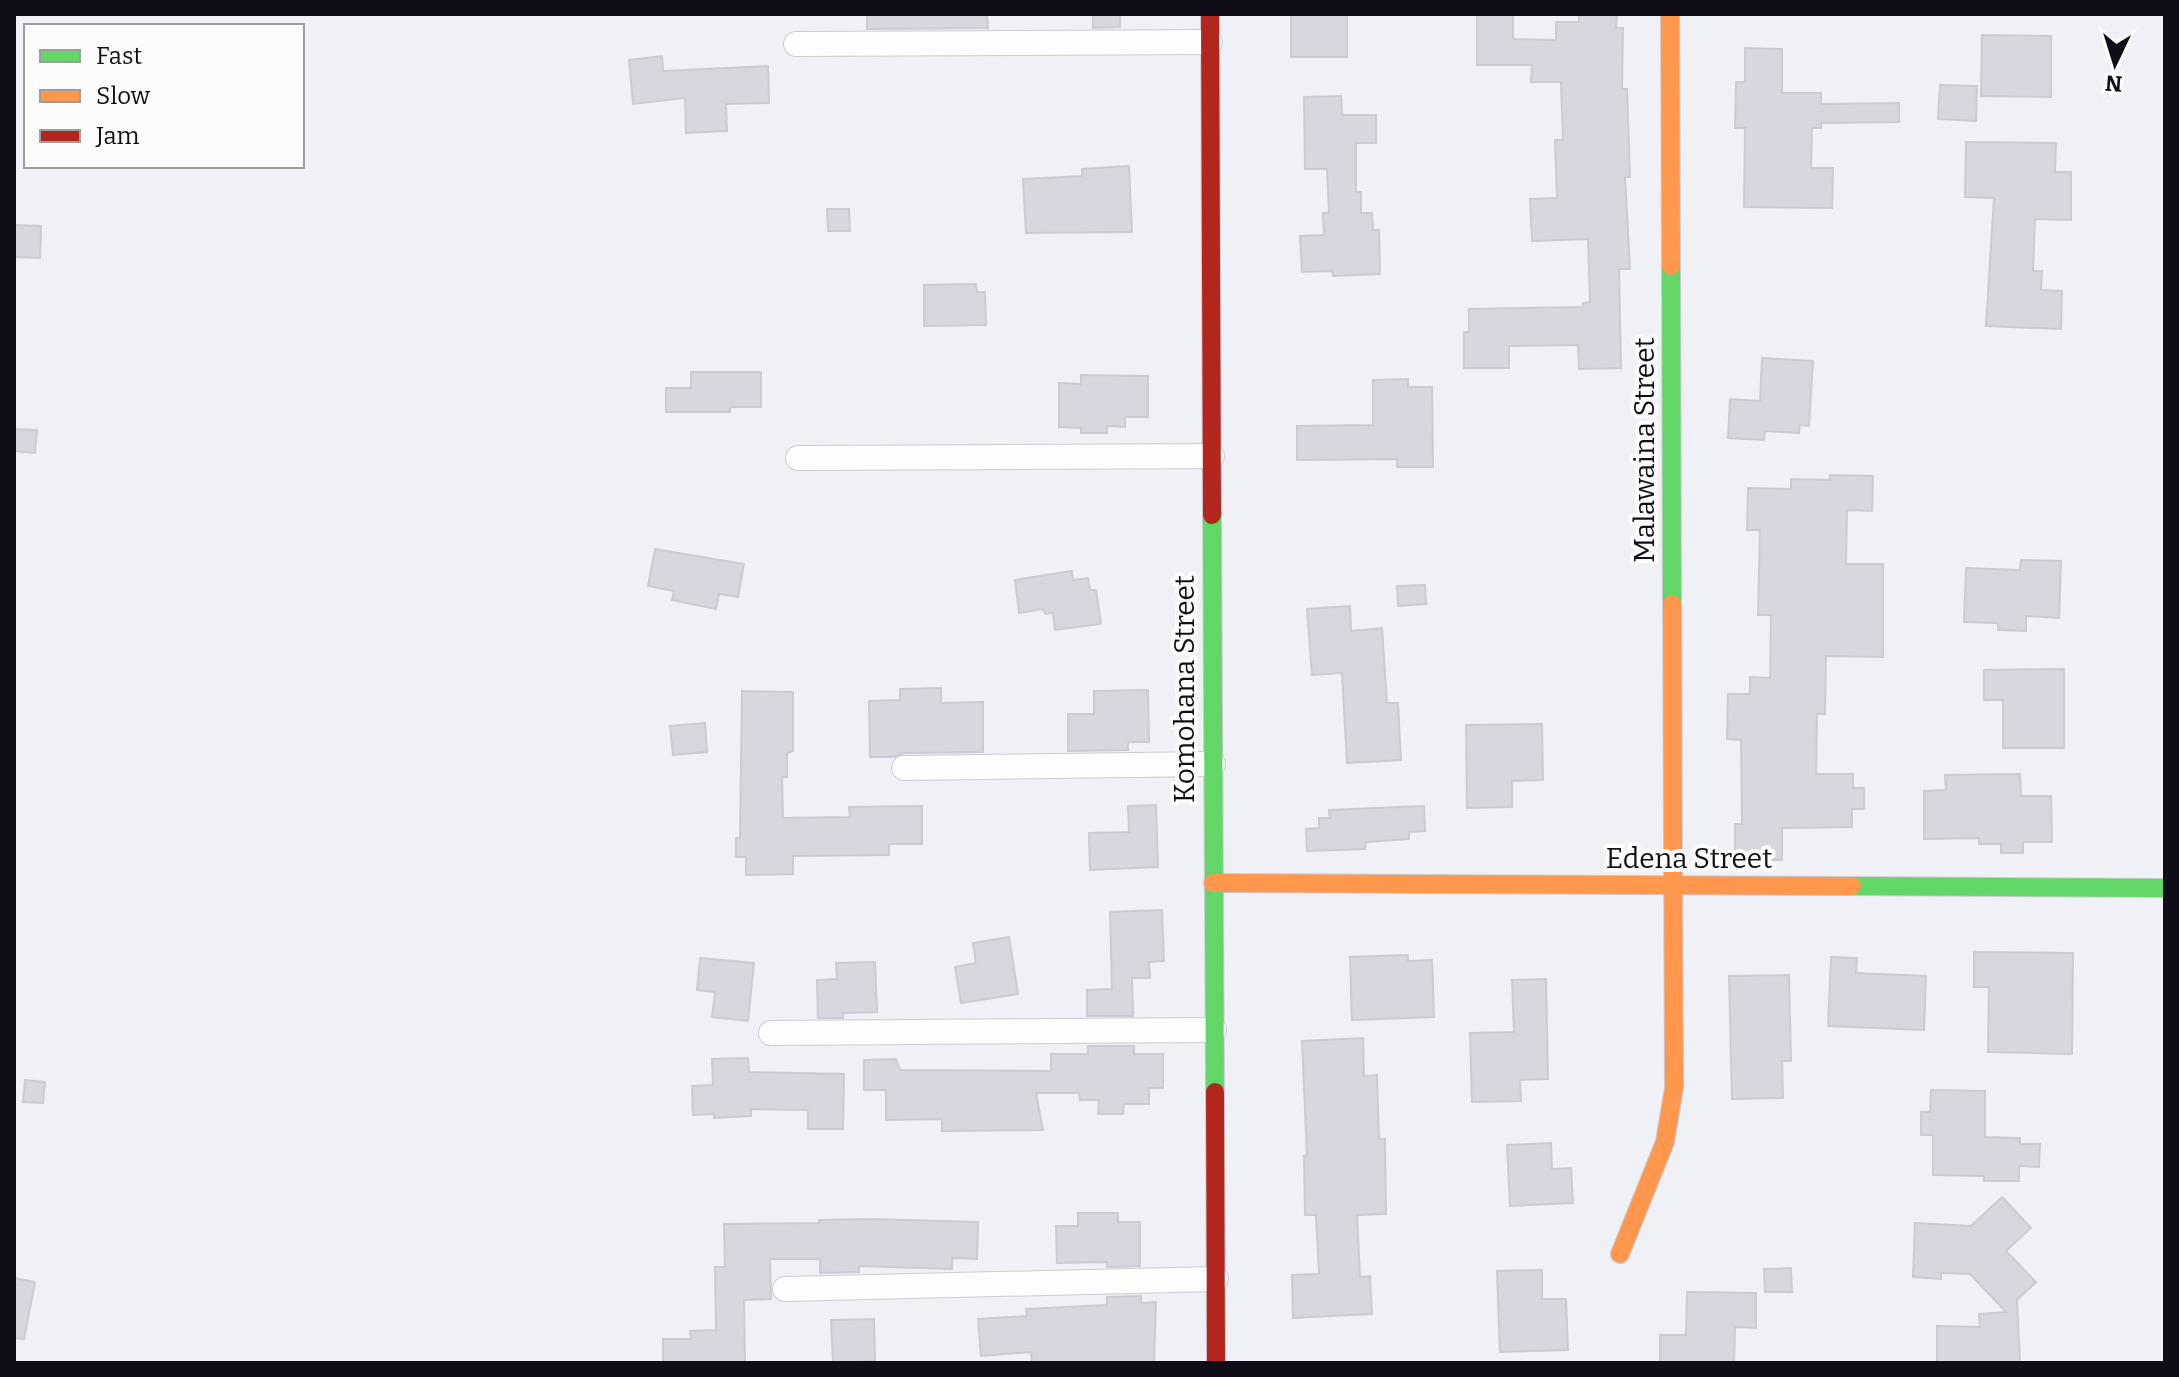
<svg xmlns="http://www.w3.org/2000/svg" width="2179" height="1377" font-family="Bitter,serif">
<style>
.building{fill:#d7d7df;stroke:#cbcbd3;stroke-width:2}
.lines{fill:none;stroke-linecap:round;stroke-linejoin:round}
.street-casing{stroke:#cbcbd4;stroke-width:26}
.fast-casing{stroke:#cbcbd4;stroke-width:20}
.slow-casing{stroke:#cbcbd4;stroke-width:20}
.jam-casing{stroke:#cbcbd4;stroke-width:20}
.street{stroke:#fdfdfe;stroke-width:24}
.fast{stroke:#63d668;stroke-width:18}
.slow{stroke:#ff974d;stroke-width:18}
.jam{stroke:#b3261e;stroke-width:18}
.labels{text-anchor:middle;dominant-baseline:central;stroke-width:8;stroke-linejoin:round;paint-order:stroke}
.street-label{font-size:28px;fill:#0f0e18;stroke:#fcfcfc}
</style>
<rect width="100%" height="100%" fill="#f0f0f7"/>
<!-- building -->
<g class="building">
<path d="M867,14H987L988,28L867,29Z"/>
<path d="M1093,14H1120V27L1093,28Z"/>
<rect x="1291" y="14" width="56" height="43"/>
<path d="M1477,14H1513V39L1556,40V22H1579V14H1617L1616,28H1623L1622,89H1627L1630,177H1625L1630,269H1619L1621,368L1579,369L1578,345L1509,346V368H1464V332H1469V309L1583,307V303L1590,302L1588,239L1532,241L1530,199L1557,198L1555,140H1563L1561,82H1531L1532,65H1477Z"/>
<path d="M1982,35L2051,36V97L1981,96Z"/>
<path d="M1745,48L1782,49V93H1821V104L1899,103V122L1821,123V128H1812L1811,168H1833L1832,208L1744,207L1745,128H1735L1736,82H1745Z"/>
<path d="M662,56L663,71L768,66L769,103L726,104L727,131L686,133L685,98L633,104L629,60Z"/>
<path d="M1940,85L1977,86L1976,121L1938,119Z"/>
<path d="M1341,96L1342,115H1376V143H1356V192H1361V213H1372L1373,230H1379L1380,274L1333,276L1332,271L1302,272L1300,236L1324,235L1323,213H1329L1327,169H1305L1304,97Z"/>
<path d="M1966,142L2056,143L2055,172H2071V220L2035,219L2033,271H2042L2041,290L2062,291L2061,329L1986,326L1994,198L1965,197Z"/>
<path d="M1129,166L1132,232L1026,233L1023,179L1082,176V169Z"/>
<path d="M827,209H849L850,231H828Z"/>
<path d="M14,225L41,226L40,258L14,257Z"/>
<path d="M976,284L977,292H985L986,325L924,326V285Z"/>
<path d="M1762,358L1813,361L1809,426L1800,425L1799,433L1765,431L1764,440L1728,438L1730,399L1760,401Z"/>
<path d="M691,372H761V407H730V412H666V388H691Z"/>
<path d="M1081,375L1148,376V417H1125V427L1107,426V433H1081V428L1059,427V383L1081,384Z"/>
<path d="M1408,379V387H1432L1433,467H1397V459L1297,460V426L1373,425V380Z"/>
<path d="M14,429L37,430L35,453L14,451Z"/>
<path d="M1830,475L1873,476L1872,511L1847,510L1846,564H1883V657L1826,656L1825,714H1817L1816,774H1853V788H1864V809H1852V827L1782,828V860L1735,861V824H1742L1741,740L1727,739L1728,694H1750V677L1770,678L1771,615H1758L1760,530H1747L1748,488L1791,489V479L1830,480Z"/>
<path d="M655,549L744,564L738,597L719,594L716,609L672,600L674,591L648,586Z"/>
<path d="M2021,560L2061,561L2059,618L2026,616V631L1998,630V623L1964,622L1966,568L2020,570Z"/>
<path d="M1072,571L1073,580L1088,578L1090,590H1096L1101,624L1055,630L1053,613L1045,614L1043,609L1019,613L1015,580Z"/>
<path d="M1425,585L1426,604L1398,606L1397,586Z"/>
<path d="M1350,606L1351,631L1382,628L1387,703H1398L1401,760L1347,763L1342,673L1312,675L1307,609Z"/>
<path d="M2064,669V748H2003V700H1984V670Z"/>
<path d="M941,688V703L983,702V752L904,753L894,757H870L869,701L900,700V689Z"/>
<path d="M1148,690L1149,742H1128V750L1068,751V714H1094V691Z"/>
<path d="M742,691L793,692V751L787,753V777H782L783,818L850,817L849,807L922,806V844H889V855L793,856V874L746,875V857H736V838H740Z"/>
<path d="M705,723L707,752L673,755L670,726Z"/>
<path d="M1542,724L1543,780L1512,781V807L1467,808L1466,725Z"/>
<path d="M2020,774L2021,796H2051L2052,842H2023V853H2001V844H1979V838L1924,839V791L1946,790L1945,775Z"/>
<path d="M1156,805L1158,867L1090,870L1089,833L1129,832L1128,806Z"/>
<path d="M1424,806L1425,831L1409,832V839L1366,842L1365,849L1307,851L1306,829L1319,828V818H1330L1329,810Z"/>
<path d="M1162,910L1164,961L1149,962L1150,978H1132L1133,1016H1087V990L1112,989L1110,912Z"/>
<path d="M1009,937L1018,994L961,1003L955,967L976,963L973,943Z"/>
<path d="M1974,952L2073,953L2072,1054L1988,1052L1989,987H1974Z"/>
<path d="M1408,955V961L1432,960L1434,1017L1352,1020L1350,957Z"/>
<path d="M1831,957L1857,958L1856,973L1926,976L1924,1030L1828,1026Z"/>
<path d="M700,958L754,963L748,1021L712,1017L715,992L697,990Z"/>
<path d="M875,962L877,1012L843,1013V1018H818L817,980L837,979L836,963Z"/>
<path d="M1789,975L1791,1061H1782L1783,1098L1732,1099L1729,976Z"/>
<path d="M1546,979L1548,1079L1520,1080L1521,1101L1472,1102L1470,1033L1514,1032L1512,980Z"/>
<path d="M1363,1038L1364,1076L1377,1075L1379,1139H1385L1386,1214L1357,1215L1360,1277L1370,1276L1372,1314L1293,1318L1292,1275L1319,1274L1316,1215H1305L1304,1156H1307L1302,1041Z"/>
<path d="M1088,1046H1134V1054H1163V1088H1149V1104H1124L1123,1114H1098L1099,1100H1080L1079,1093H1036L1043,1130L942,1131V1119L886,1120V1090H864V1060L896,1059L900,1070L1051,1071V1054H1088Z"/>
<path d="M748,1058L749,1072L844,1074L843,1129H808V1110L751,1109V1116L714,1118V1114L693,1115L692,1086L713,1085L712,1059Z"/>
<path d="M25,1080L45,1082L43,1103L23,1102Z"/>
<path d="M1931,1090L1985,1091V1137L2020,1138V1144H2040L2039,1167L2019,1166V1181H1984V1176L1933,1175V1135H1921V1112H1930Z"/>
<path d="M1551,1143L1552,1169L1571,1168L1573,1203L1510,1206L1507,1145Z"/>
<path d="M2002,1197L2031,1228L2006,1251L2036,1282L2017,1300L2020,1363H1937V1326L1980,1327L1979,1314L2006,1312L1970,1274L1941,1273V1279L1913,1277L1915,1223L1971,1226Z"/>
<path d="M1078,1213H1118V1222H1140V1266L1107,1267V1262L1057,1263L1056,1226H1078Z"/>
<path d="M869,1219L978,1222L977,1259L952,1258V1269L859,1266V1272L820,1273V1259H770L771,1299L744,1300L745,1363H663V1339H691L690,1331L716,1330L715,1267H725L724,1224L819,1223V1220Z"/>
<path d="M1791,1268L1792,1292H1765L1764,1269Z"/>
<path d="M1542,1270V1299H1566L1568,1350L1500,1352L1497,1271Z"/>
<path d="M14,1278L35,1282L24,1339L14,1338Z"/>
<path d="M1687,1292L1756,1293V1328L1735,1327L1734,1363H1660V1335H1686Z"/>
<path d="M1141,1296V1303L1156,1302L1154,1363H1032L1031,1352L981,1356L978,1319L1027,1316L1026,1309L1107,1305V1297Z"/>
<path d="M874,1319L875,1361L833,1363L831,1320Z"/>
</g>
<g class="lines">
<!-- street casing -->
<g class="street-casing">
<g id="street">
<path d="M796,44L1210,42"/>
<path d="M798,458L1212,456"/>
<path d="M904,768L1213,764"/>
<path d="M771,1033L1214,1030"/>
<path d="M785,1289L1216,1279"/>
</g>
</g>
<!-- fast casing -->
<g class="fast-casing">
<g id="fast">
<path d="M1671,266L1672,604"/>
<path d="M1212,515L1215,1092"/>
<path d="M1852,886L2165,888"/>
</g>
</g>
<!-- slow casing -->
<g class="slow-casing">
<g id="slow">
<path d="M1670,14L1671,266"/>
<path d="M1213,883L1852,886"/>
<path d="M1620,1254L1665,1142L1674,1088L1672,604"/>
</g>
</g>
<!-- jam casing -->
<g class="jam-casing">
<g id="jam">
<path d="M1210,14L1212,515"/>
<path d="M1215,1092L1216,1363"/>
</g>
</g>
<!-- street -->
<use href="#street" class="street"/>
<!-- fast -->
<use href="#fast" class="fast"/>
<!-- slow -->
<use href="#slow" class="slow"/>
<!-- jam -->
<use href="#jam" class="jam"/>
</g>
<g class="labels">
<!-- street labels -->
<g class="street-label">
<text transform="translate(1644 450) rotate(-90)">Malawaina Street</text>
<text transform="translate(1184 689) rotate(-90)">Komohana Street</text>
<text x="1689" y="858">Edena Street</text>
</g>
</g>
<!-- border -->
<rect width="2179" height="1377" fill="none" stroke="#0f0e18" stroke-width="32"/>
<!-- legend -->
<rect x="24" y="24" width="280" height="144" fill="#fcfcfc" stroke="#9d9da1" stroke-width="2"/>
<rect x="40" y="50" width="40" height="12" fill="#63d668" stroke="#9d9da1" stroke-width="2"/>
<text x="96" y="64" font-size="24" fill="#0f0e18">Fast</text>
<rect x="40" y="90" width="40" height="12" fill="#ff974d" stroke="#9d9da1" stroke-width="2"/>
<text x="96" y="104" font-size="24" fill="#0f0e18">Slow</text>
<rect x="40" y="130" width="40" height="12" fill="#b3261e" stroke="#9d9da1" stroke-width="2"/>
<text x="96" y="144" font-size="24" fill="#0f0e18">Jam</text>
<!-- north arrow -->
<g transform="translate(2115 64) rotate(184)" stroke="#fcfcfc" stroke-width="6" paint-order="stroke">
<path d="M0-6L14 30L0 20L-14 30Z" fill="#0f0e18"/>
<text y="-12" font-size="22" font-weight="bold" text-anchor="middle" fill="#0f0e18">N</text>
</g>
</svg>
